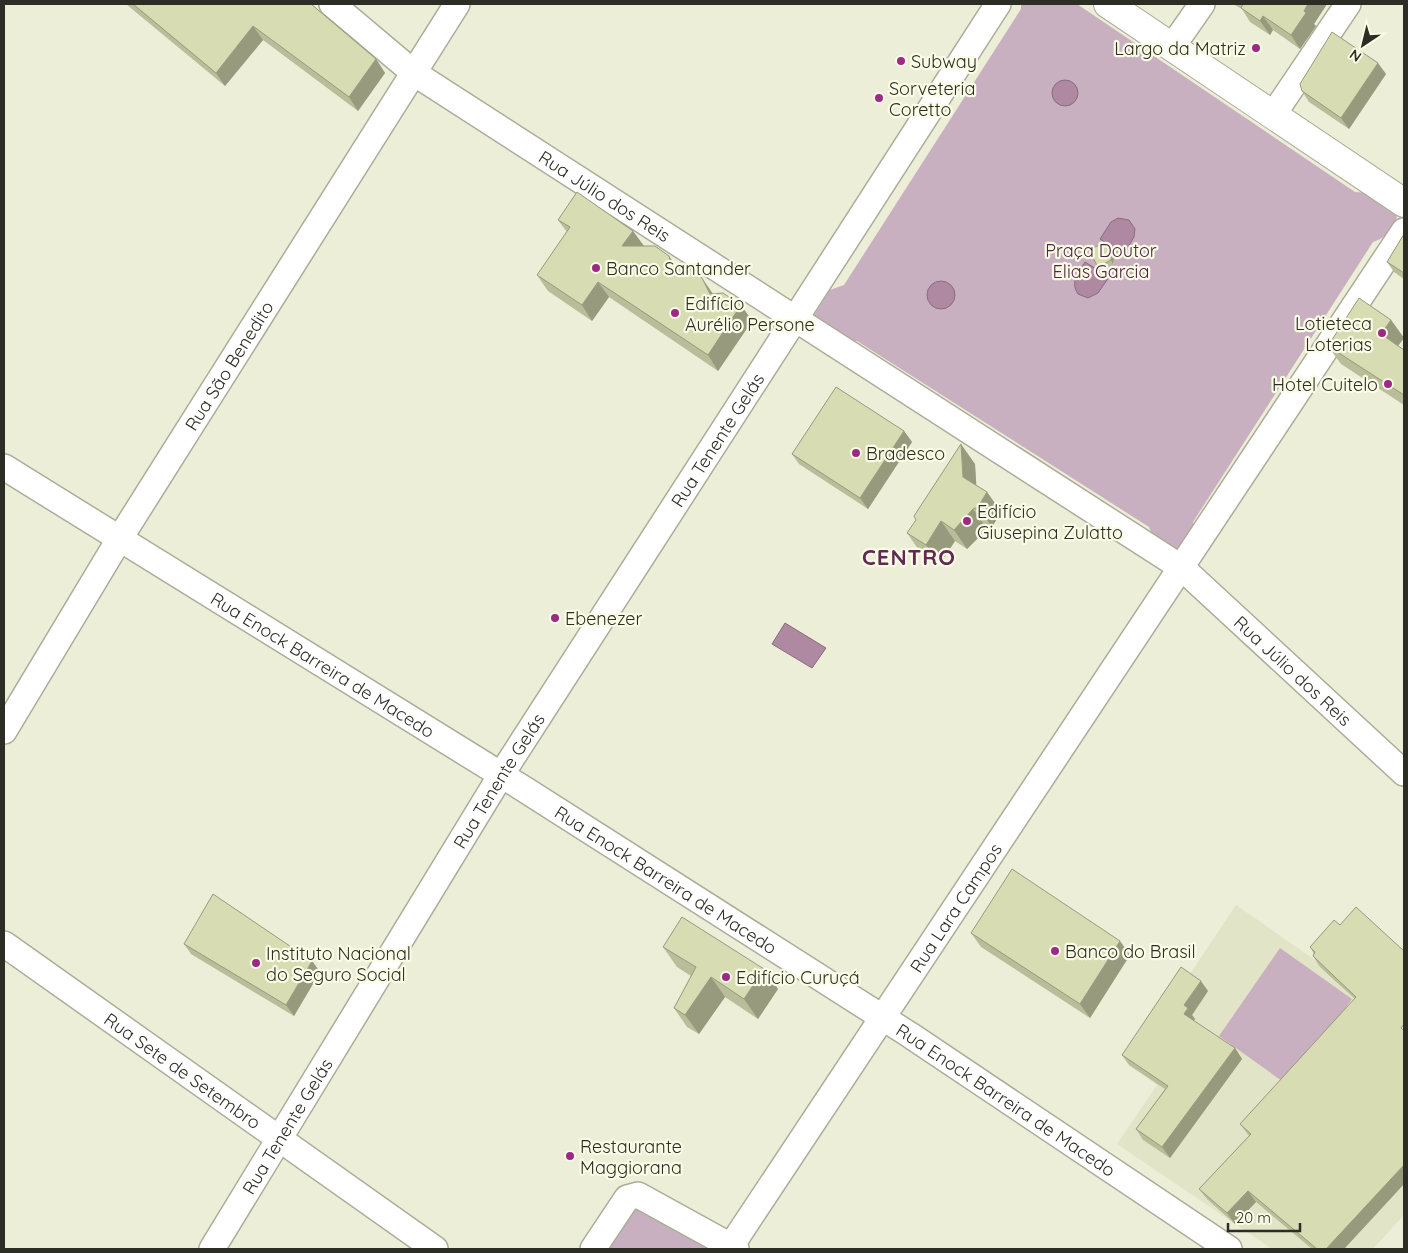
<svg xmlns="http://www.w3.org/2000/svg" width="1408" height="1253" font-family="Quicksand,sans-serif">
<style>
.built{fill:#e1e4c7}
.green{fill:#c8b0c0}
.water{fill:#ae89a1;stroke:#876d7c}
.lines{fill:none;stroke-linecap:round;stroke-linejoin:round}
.minor-casing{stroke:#abad98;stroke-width:28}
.major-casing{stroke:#abad98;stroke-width:30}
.minor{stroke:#fff;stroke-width:25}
.major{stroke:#fff;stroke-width:28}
.wall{fill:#babd99}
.shaded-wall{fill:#979a7d}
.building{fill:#d8dcb2;stroke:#979a7d}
.poi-dot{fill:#9e2984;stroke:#fafce6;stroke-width:2}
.labels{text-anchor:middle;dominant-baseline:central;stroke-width:4.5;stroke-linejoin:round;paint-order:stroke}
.poi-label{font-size:18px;fill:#2c2d24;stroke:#fafce6;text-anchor:start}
.street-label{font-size:18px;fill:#2c2d24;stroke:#fafce6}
.park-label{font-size:18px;fill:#512244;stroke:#fafce6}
.district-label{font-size:22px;font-weight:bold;letter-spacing:1px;fill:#622953;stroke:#fafce6}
</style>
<rect width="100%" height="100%" fill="#eceed8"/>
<!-- built -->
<path class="built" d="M1236,905L1315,960L1358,913L1404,954V1215L1373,1249H1272L1117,1144L1157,1085L1129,1065Z"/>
<!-- green -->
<g class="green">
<path d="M1021,4H1077L1355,192L1371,193L1397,214C1397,228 1385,238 1373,242L1193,522L1194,535L1180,552L1154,540L1149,527L857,341L841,342L813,317L830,290L844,285L1021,9Z"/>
<path d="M1280,948L1352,999L1289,1086L1219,1036Z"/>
<path d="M631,1199L718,1249H598Z"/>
</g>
<!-- water -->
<g class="water">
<circle cx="1065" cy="93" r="13"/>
<path d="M1118,218L1129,220L1135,229L1134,237L1124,254L1100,239L1111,222Z"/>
<path d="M1085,262L1109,277L1098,293L1088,298L1078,294C1070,282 1078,273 1085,262Z"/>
<circle cx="941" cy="295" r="14"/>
<path d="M785,623L826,648L812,668L772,644Z"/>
</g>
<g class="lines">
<!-- minor casing -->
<g class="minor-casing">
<g id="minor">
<path id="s1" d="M332,4L414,73L1182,568L1404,773"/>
<path d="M1172,47L1202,4"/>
<path d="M1273,115L1348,4"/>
<path id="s2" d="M4,467L524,789L910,1035L1229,1249"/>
<path id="s3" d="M4,731L120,538L457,4"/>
<path id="s4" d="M4,944L435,1249"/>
<path id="s5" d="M731,1246L1404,231"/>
<path id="s6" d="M212,1249L501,775L998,4"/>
<path d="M593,1249L627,1198L638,1195L736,1249"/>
</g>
</g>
<!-- major casing -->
<g class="major-casing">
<path id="major" d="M1108,4L1404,203"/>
</g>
<!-- minor -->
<use href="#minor" class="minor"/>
<!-- major -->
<use href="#major" class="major"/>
</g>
<!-- wall -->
<g class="wall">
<path d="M126,4H311L376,59L385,73L358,111L263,40L225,86Z"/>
<path d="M1233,4H1327L1314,24L1316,26L1300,49L1273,30L1270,35L1250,22L1242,9Z"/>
<path d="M1386,74L1349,129L1309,102L1302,91Z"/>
<path d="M558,220L644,246L678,268L713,294L741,305L752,321L718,371L609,297L592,321L548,291L537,275L567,232Z"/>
<path d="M1404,234V279L1394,272L1387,262Z"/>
<path d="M1108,245L1114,256L1113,264L1100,270L1098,267Z"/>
<path d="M1391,320L1404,338L1398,346L1404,350V405L1341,364L1328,346Z"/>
<path d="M904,431L912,442L868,509L799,464L792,454Z"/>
<path d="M975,464L976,485L987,492L1001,512L992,527L987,529L967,549L955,541L940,564L921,553L907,533Z"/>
<path d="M1340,925L1404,1184L1344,1249H1312L1256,1202L1235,1224L1207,1199L1199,1189L1249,1136L1240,1124L1355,999L1320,967L1313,956L1314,954L1310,947Z"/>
<path d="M971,933L1130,955L1090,1018L981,947Z"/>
<path d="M184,944L312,961L320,972L294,1016L191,954Z"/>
<path d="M663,947L778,989L758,1019L725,997L699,1034L687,1027L674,1008L691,976L677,967Z"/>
<path d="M1208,991L1192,1015L1195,1019L1194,1021L1235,1048L1242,1059L1170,1158L1143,1140L1136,1129L1165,1089L1129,1065L1122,1055Z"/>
</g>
<!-- shaded-wall -->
<g class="shaded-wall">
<path d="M1308,4H1327L1314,24L1316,26L1300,49L1291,35Z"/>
<path d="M1263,16L1273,30L1270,35L1260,21Z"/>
<path d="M253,26L263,40L225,86L216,73Z"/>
<path d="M376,59L385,73L358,111L349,97Z"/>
<path d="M1378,63L1386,74L1349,129L1341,118Z"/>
<path d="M633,231L644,246H622Z"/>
<path d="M1108,245L1114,256L1113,264L1111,260Z"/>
<path d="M669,256L680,272L672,268Z"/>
<path d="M702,278L713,294H710Z"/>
<path d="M598,282L609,297L592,321L582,305Z"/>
<path d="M741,305L752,321L718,371L708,355Z"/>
<path d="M1391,320L1404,338L1393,352L1381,334Z"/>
<path d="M904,431L912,442L868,509L860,498Z"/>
<path d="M961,444L975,464L977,496L963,477Z"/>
<path d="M987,492L1001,512L992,527L978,507Z"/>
<path d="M973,509L987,529L967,549L954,530Z"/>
<path d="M941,521L955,541L940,564L926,545Z"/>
<path d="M1120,941L1130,955L1090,1018L1080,1004Z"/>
<path d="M312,961L320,972L294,1016L286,1005Z"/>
<path d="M764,969L778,989L758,1019L744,999Z"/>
<path d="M711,977L725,997L699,1034L685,1015Z"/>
<path d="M1201,981L1208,991L1192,1015L1195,1019L1191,1025L1184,1014V1005Z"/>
<path d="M1235,1048L1242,1059L1170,1158L1162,1147Z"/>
<path d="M1404,1165V1184L1344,1249H1326Z"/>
<path d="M1248,1191L1256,1202L1235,1224L1227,1213Z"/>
</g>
<!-- building -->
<g class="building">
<path d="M133,4H311L376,59L349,97L253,26L216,73Z"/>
<path d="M1243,4H1308L1304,11L1306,13L1291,35L1263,16L1260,21L1241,8Z"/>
<path d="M1332,32L1378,63L1341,118L1302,91L1300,84Z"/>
<path d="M577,192L633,231L622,246H655L669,256L672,268L690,269L702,278L710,294L723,293L741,305L708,355L598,282L582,305L537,275L570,227L558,220Z"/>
<path d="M1404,234V273L1387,262Z"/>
<path d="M1100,245H1108L1112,253L1111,260L1098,267L1092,256L1093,248Z"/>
<path d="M1359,298L1391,320L1381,334L1404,350V395L1328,346Z"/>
<path d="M836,387L904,431L860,498L792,454Z"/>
<path d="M961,444L963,477L987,492L978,507L973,509L954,530L941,521L926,545L907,533L916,520L914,516Z"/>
<path d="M1012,869L1120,941L1080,1004L971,933Z"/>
<path d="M213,894L312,961L286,1005L184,944Z"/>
<path d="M1356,907L1404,951V1024L1401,1028L1404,1031V1165L1326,1249H1317L1248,1191L1227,1213L1199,1189L1251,1134L1240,1124L1356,997L1313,956L1315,952L1310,947L1334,920L1340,925Z"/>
<path d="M682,917L764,969L744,999L711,977L685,1015L674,1008L696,967L663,947Z"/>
<path d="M1181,967L1201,981L1184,1005L1188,1008L1184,1014L1235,1048L1162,1147L1136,1129L1168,1086L1122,1055Z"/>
</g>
<!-- markers -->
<g class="poi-dot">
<circle cx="1256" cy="48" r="5"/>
<circle cx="901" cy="61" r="5"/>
<circle cx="879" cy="98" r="5"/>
<circle cx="596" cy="268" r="5"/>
<circle cx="675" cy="313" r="5"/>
<circle cx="1382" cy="333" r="5"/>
<circle cx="1388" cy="384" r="5"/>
<circle cx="856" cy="453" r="5"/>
<circle cx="967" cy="521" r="5"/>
<circle cx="555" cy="618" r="5"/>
<circle cx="1055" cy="951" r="5"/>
<circle cx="256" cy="963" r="5"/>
<circle cx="726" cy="977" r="5"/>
<circle cx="570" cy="1156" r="5"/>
</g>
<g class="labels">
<!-- poi labels -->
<g class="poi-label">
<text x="1246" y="48" text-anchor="end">Largo da Matriz</text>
<text x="911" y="61">Subway</text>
<text x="889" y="88">Sorveteria<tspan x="889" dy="21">Coretto</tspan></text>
<text x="606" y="268">Banco Santander</text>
<text x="685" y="303">Edifício<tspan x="685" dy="21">Aurélio Persone</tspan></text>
<text x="1372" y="323" text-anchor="end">Lotieteca<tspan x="1372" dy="21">Loterias</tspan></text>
<text x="1378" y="384" text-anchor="end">Hotel Cuitelo</text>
<text x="866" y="453">Bradesco</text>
<text x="977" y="511">Edifício<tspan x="977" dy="21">Giusepina Zulatto</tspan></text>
<text x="565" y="618">Ebenezer</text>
<text x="1065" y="951">Banco do Brasil</text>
<text x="266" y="953">Instituto Nacional<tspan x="266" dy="21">do Seguro Social</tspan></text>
<text x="736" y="977">Edifício Curuçá</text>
<text x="580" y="1146">Restaurante<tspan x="580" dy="21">Maggiorana</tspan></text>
</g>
<!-- street labels -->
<g class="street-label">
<text stroke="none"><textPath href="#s1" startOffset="334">Rua Júlio dos Reis</textPath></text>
<text stroke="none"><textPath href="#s3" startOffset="429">Rua São Benedito</textPath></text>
<text stroke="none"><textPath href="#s6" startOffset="954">Rua Tenente Gelás</textPath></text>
<text stroke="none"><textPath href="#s2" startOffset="375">Rua Enock Barreira de Macedo</textPath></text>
<text stroke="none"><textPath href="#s1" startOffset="1172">Rua Júlio dos Reis</textPath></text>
<text stroke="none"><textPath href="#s6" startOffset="549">Rua Tenente Gelás</textPath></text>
<text stroke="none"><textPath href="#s2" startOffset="780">Rua Enock Barreira de Macedo</textPath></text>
<text stroke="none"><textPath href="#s5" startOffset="406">Rua Lara Campos</textPath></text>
<text stroke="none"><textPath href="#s4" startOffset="219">Rua Sete de Setembro</textPath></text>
<text stroke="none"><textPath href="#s2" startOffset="1185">Rua Enock Barreira de Macedo</textPath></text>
<text stroke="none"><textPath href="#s6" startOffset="144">Rua Tenente Gelás</textPath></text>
</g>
<!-- park labels -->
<g class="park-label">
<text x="1101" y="250">Praça Doutor<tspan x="1101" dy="21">Elias Garcia</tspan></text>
</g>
<!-- district labels -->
<g class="district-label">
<text x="909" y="557">CENTRO</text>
</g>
</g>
<!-- border -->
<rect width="1408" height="1253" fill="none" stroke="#2c2d24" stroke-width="10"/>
<!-- north arrow -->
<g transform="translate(1363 45) rotate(215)" stroke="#fafce6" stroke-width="4" paint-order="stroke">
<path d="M0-4L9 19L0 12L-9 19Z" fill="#2c2d24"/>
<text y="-8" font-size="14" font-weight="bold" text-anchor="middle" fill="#2c2d24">N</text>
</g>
<!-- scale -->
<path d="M1228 1223v8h72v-8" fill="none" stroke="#2c2d24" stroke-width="2.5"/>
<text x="1236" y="1223" font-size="15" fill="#2c2d24" stroke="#fafce6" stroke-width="4" paint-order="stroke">20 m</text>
</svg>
